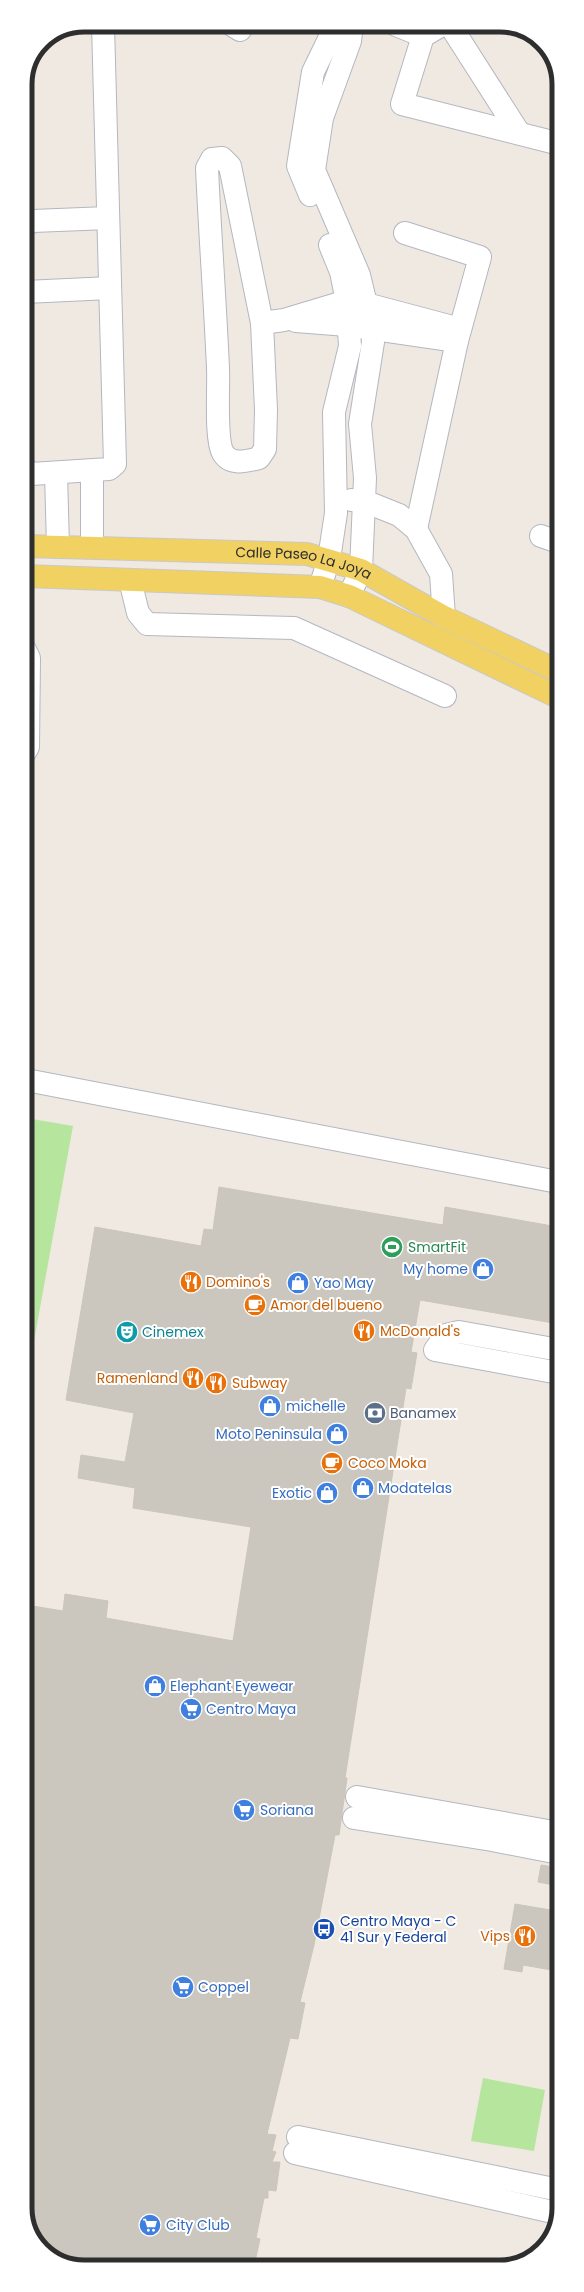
<svg xmlns="http://www.w3.org/2000/svg" width="584" height="2292" font-family="Poppins,sans-serif">
<style>
.green{fill:#b6e59e}
.building{fill:#cbc7bf;stroke:#cbc5ba}
.lines{fill:none;stroke-linecap:round;stroke-linejoin:round}
.minor-casing{stroke:#b4b7c1;stroke-width:24}
.major-casing{stroke:#c9c9c9;stroke-width:24}
.minor{stroke:#fff;stroke-width:22}
.major{stroke:#f2d163;stroke-width:22}
.labels{text-anchor:middle;dominant-baseline:central;stroke-width:4;stroke-linejoin:round;paint-order:stroke}
.street-label{font-size:14px;fill:#2e2e2e;stroke:#fff}
.leisure-label{font-size:14px;fill:#27864d;stroke:#fff;text-anchor:start}
.shop-label{font-size:14px;fill:#366cbe;stroke:#fff;text-anchor:start}
.food-label{font-size:14px;fill:#c56008;stroke:#fff;text-anchor:start}
.culture-label{font-size:14px;fill:#0d838f;stroke:#fff;text-anchor:start}
.service-label{font-size:14px;fill:#4e5e75;stroke:#fff;text-anchor:start}
.transit-label{font-size:14px;fill:#164399;stroke:#fff;text-anchor:start}
.rim{fill:none;stroke:#2e2e2e;stroke-width:5}
</style>
<rect width="100%" height="100%" fill="#efe9e1"/>
<!-- green -->
<g class="green">
<path d="M26,1118L73,1126L26,1385Z"/>
<path d="M483,2078L545,2090L534,2151L471,2141Z"/>
</g>
<!-- building -->
<g class="building">
<path d="M219,1187L443,1225L445,1207L558,1227L559,1324L420,1300L411,1352L417,1353L411,1389L406,1388L345,1778H347L339,1835H335L314,1945L300,2002L305,2003L298,2039L290,2038L267,2134L276,2135L272,2151L276,2152L272,2162H280L276,2191L268,2190V2198H264L256,2238L260,2239L254,2266L80,2267L45,2252L26,2219V1605L63,1611L65,1594L108,1601L106,1618L233,1641L251,1527L133,1508L135,1488L78,1478L81,1455L125,1462L134,1413L66,1400L95,1227L201,1246L204,1229L213,1230Z"/>
<path d="M541,1865L559,1868V1886L538,1882Z"/>
<path d="M515,1904L556,1911L552,1932L558,1933L552,1970L523,1965L522,1972L504,1969Z"/>
</g>
<g class="lines">
<!-- minor casing -->
<g class="minor-casing">
<g id="minor">
<path d="M232,25L240,30L243,25"/>
<path d="M396,25L423,36"/>
<path d="M442,25L423,36L402,104L552,142"/>
<path d="M450,25L519,133"/>
<path d="M222,158L230,166L262,323L266,410L265,449L259,458C247,461 231,466 223,453C215,439 219,387 218,368C215,301 210,235 207,168L212,159Z"/>
<path d="M310,195L298,166L313,72L331,35L345,25"/>
<path d="M25,225L33,221L108,218"/>
<path d="M405,233L480,257L457,341L416,529"/>
<path d="M25,292L110,288"/>
<path d="M296,321L347,325L457,341"/>
<path d="M262,323L284,320L347,301L366,304L460,329"/>
<path d="M25,468L31,474L109,469L115,464L103,25"/>
<path d="M92,471V547"/>
<path d="M56,473L58,547"/>
<path d="M351,500L364,501L399,515L416,529L441,574L444,617"/>
<path d="M541,536L558,542"/>
<path d="M130,580L138,613L147,624L294,628L445,696"/>
<path d="M320,587L329,559L336,513L334,412L350,346L347,301L341,272L330,245"/>
<path d="M349,596L361,570L365,478L360,424L373,342L372,329L359,275L314,170L322,118L350,41L352,25"/>
<path d="M25,650L29,658L28,747L25,752"/>
<path d="M26,1080L558,1182"/>
<path d="M559,1350L459,1332L446,1335L435,1350L559,1373"/>
<path d="M357,1797L559,1833"/>
<path d="M354,1818L492,1840L559,1853"/>
<path d="M298,2137L559,2190"/>
<path d="M295,2153L557,2213"/>
</g>
</g>
<!-- major casing -->
<g class="major-casing">
<g id="major">
<path id="s1" d="M25,546L307,554L361,570L444,617L558,671"/>
<path d="M25,576L320,587L349,596L558,697"/>
</g>
</g>
<!-- minor -->
<use href="#minor" class="minor"/>
<!-- major -->
<use href="#major" class="major"/>
</g>
<!-- icons -->
<defs>
<g id="stadium-disc" transform="scale(1.15)"><circle r="9.5" fill="#2e9e5b" stroke="#fff"/><path d="M0-5a6.5 5 0 1 0 0 10a6.5 5 0 1 0 0-10ZM-3.5-1.8h7v3.6h-7Z" fill="#fff"/></g>
<g id="shop-disc" transform="scale(1.15)"><circle r="9.5" fill="#3f7fe0" stroke="#fff"/><path d="M-5-2.5h2.3a2.7 3.5 0 0 1 5.4 0H5L5.5 6h-11ZM-1.5-2.5h3a1.5 2.3 0 0 0-3 0Z" fill="#fff"/></g>
<g id="restaurant-disc" transform="scale(1.15)"><circle r="9.5" fill="#e8710a" stroke="#fff"/><path d="M-5-6h1v4h1v-4h1v4h1v-4h1v5L-1.5 .5V6h-2V.5L-5-1ZM5-6V6H3V1.5H1.5Q1.5-4 5-6Z" fill="#fff"/></g>
<g id="cafe-disc" transform="scale(1.15)"><circle r="9.5" fill="#e8710a" stroke="#fff"/><path d="M-5.5-4.5H6V0H3Q3 3.5 0 3.5H-2.5Q-5.5 3.5-5.5 0ZM3-3.2v2h1.7v-2ZM-6 4.5H4V6H-6Z" fill="#fff"/></g>
<g id="theatre-disc" transform="scale(1.15)"><circle r="9.5" fill="#0f9aa8" stroke="#fff"/><path d="M-5-5.5Q0-4 5-5.5V0Q5 5 0 6Q-5 5-5 0ZM-3.3-2.5H-1v1.5H-3.3ZM1-2.5H3.3v1.5H1ZM-2.8 1Q0 5.5 2.8 1Z" fill="#fff"/></g>
<g id="bank-disc" transform="scale(1.15)"><circle r="9.5" fill="#5c6f8a" stroke="#fff"/><path d="M-6-4H6V4H-6ZM0-2.3a2.3 2.3 0 1 0 0 4.6a2.3 2.3 0 1 0 0-4.6Z" fill="#fff"/></g>
<g id="supermarket-disc" transform="scale(1.15)"><circle r="9.5" fill="#3f7fe0" stroke="#fff"/><path d="M-6-5.5h2.5l.6 2H6L4.5 2H-2.5L-4.4-4H-6ZM-1.5 3.2a1.3 1.3 0 1 0 .1 0ZM3 3.2a1.3 1.3 0 1 0 .1 0Z" fill="#fff"/></g>
<g id="bus-disc" transform="scale(1.15)"><circle r="9.5" fill="#1a4fb4" stroke="#fff"/><path d="M-5-6H5V4H4V6H2V4H-2V6H-4V4H-5ZM-3.5-4V0h7V-4ZM-3.5 1.2v1.5H-2V1.2ZM2 1.2v1.5H3.5V1.2Z" fill="#fff"/></g>
</defs>
<g fill-rule="evenodd">
<use href="#stadium-disc" x="392" y="1247"/>
<use href="#shop-disc" x="483" y="1269"/>
<use href="#restaurant-disc" x="191" y="1282"/>
<use href="#shop-disc" x="298" y="1283"/>
<use href="#cafe-disc" x="255" y="1305"/>
<use href="#restaurant-disc" x="364" y="1331"/>
<use href="#theatre-disc" x="127" y="1332"/>
<use href="#restaurant-disc" x="193" y="1378"/>
<use href="#restaurant-disc" x="216" y="1383"/>
<use href="#shop-disc" x="270" y="1406"/>
<use href="#bank-disc" x="375" y="1413"/>
<use href="#shop-disc" x="337" y="1434"/>
<use href="#cafe-disc" x="332" y="1463"/>
<use href="#shop-disc" x="363" y="1488"/>
<use href="#shop-disc" x="327" y="1493"/>
<use href="#shop-disc" x="155" y="1686"/>
<use href="#supermarket-disc" x="191" y="1709"/>
<use href="#supermarket-disc" x="244" y="1810"/>
<use href="#bus-disc" x="324" y="1929"/>
<use href="#restaurant-disc" x="525" y="1936"/>
<use href="#supermarket-disc" x="183" y="1987"/>
<use href="#supermarket-disc" x="150" y="2225"/>
</g>
<g class="labels">
<!-- street labels -->
<g class="street-label">
<text stroke="none"><textPath href="#s1" startOffset="280">Calle Paseo La Joya</textPath></text>
</g>
<!-- leisure labels -->
<g class="leisure-label">
<text x="408" y="1247">SmartFit</text>
</g>
<!-- shop labels -->
<g class="shop-label">
<text x="468" y="1269" text-anchor="end">My home</text>
<text x="314" y="1283">Yao May</text>
<text x="286" y="1406">michelle</text>
<text x="322" y="1434" text-anchor="end">Moto Peninsula</text>
<text x="378" y="1488">Modatelas</text>
<text x="312" y="1493" text-anchor="end">Exotic</text>
<text x="170" y="1686">Elephant Eyewear</text>
<text x="206" y="1709">Centro Maya</text>
<text x="260" y="1810">Soriana</text>
<text x="198" y="1987">Coppel</text>
<text x="166" y="2225">City Club</text>
</g>
<!-- food labels -->
<g class="food-label">
<text x="206" y="1282">Domino's</text>
<text x="270" y="1305">Amor del bueno</text>
<text x="380" y="1331">McDonald's</text>
<text x="178" y="1378" text-anchor="end">Ramenland</text>
<text x="232" y="1383">Subway</text>
<text x="348" y="1463">Coco Moka</text>
<text x="510" y="1936" text-anchor="end">Vips</text>
</g>
<!-- culture labels -->
<g class="culture-label">
<text x="142" y="1332">Cinemex</text>
</g>
<!-- service labels -->
<g class="service-label">
<text x="390" y="1413">Banamex</text>
</g>
<!-- transit labels -->
<g class="transit-label">
<text x="340" y="1921">Centro Maya - C<tspan x="340" dy="16">41 Sur y Federal</tspan></text>
</g>
</g>
<!-- crop -->
<path d="M0 0H584V2292H0ZM84 32H500A52 52 0 0 1 552 84V2208A52 52 0 0 1 500 2260H84A52 52 0 0 1 32 2208V84A52 52 0 0 1 84 32Z" fill="#fff" fill-rule="evenodd"/>
<path class="rim" d="M84 32H500A52 52 0 0 1 552 84V2208A52 52 0 0 1 500 2260H84A52 52 0 0 1 32 2208V84A52 52 0 0 1 84 32Z"/>
</svg>
